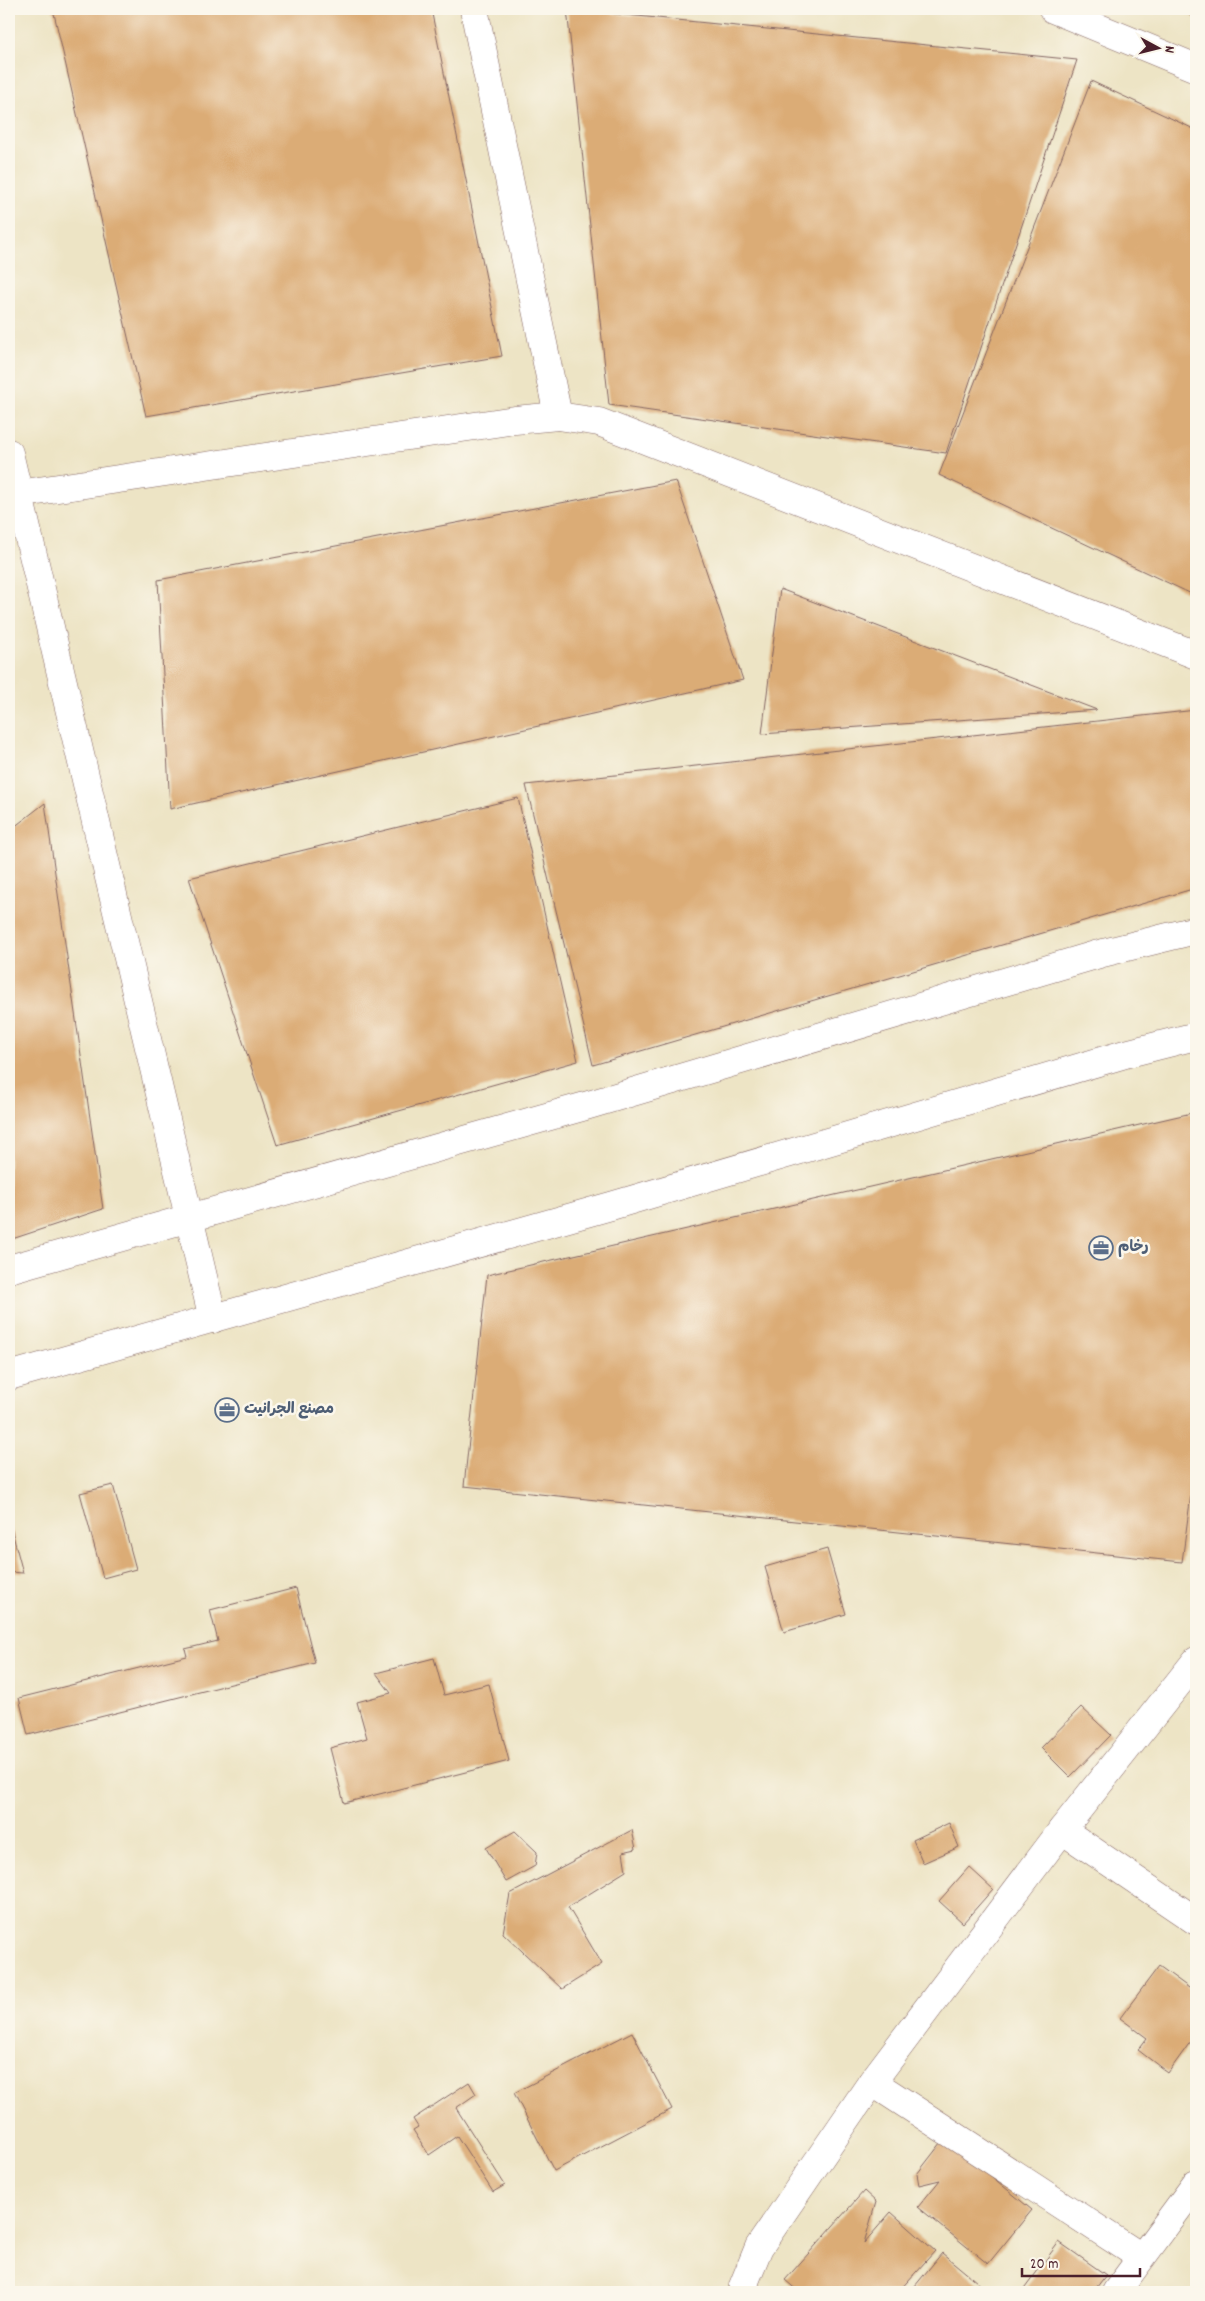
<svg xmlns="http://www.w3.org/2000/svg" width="1205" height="2301" font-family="Dekko,'Playpen Sans Arabic',sans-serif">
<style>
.building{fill:#dbac76}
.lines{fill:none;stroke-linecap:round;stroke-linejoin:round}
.minor-casing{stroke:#836461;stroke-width:29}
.tertiary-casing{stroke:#836461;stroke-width:29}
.primary-casing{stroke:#836461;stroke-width:29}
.minor{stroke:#fff;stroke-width:28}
.tertiary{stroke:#fff;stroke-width:28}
.primary{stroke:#fff;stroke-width:28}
.labels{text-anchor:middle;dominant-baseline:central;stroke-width:5;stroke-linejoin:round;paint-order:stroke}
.service-label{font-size:15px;font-weight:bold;fill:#4e5e75;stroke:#fbf7ec;text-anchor:start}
</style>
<rect width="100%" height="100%" fill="#fbf7ec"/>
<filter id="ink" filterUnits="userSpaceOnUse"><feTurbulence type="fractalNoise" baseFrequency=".02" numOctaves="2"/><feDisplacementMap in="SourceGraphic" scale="10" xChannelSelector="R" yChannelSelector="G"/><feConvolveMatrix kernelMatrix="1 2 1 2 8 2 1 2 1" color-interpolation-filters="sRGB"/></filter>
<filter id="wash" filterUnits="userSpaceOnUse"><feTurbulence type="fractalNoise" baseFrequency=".0096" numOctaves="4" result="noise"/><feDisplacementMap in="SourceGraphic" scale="20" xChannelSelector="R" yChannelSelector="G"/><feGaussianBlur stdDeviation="1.12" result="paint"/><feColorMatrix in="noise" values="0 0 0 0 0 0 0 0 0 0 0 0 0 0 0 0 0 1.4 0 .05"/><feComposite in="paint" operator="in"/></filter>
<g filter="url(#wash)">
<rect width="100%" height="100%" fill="#ede4c5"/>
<g id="blocks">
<!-- building -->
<g class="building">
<path d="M53,9H431L502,356L146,416Z"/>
<path d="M567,9L1077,60L946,453L609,405Z"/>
<path d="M1177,9H1196V18Z"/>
<path d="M1091,81L1196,130V596L939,475Z"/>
<path d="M676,481L743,680L170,809L158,580Z"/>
<path d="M780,589L1097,710L762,734Z"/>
<path d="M1196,710V888L593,1065L526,785Z"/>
<path d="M518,798L578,1061L277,1145L189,878Z"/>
<path d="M45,803L103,1209L9,1240V831Z"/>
<path d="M1196,1112V1457L1182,1562L464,1486L487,1275Z"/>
<path d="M113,1485L136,1569L103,1578L80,1493Z"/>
<path d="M9,1520L23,1573L9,1572Z"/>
<path d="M827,1549L846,1614L784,1632L765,1567Z"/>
<path d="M296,1588L315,1663L28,1735L19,1698L187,1656L185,1649L218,1641L210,1610Z"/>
<path d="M434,1658L444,1695L489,1684L509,1761L344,1803L330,1748L367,1738L357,1702L391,1693L376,1673Z"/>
<path d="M1081,1707L1111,1735L1070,1777L1041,1748Z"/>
<path d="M949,1823L959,1847L923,1863L913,1840Z"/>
<path d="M632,1830L636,1849L623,1852L626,1871L568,1907L602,1964L562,1989L503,1933L510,1894Z"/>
<path d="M515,1831L537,1852L535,1866L506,1882L486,1848Z"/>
<path d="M969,1867L993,1889L963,1923L939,1901Z"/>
<path d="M1159,1966L1196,1993V2034L1168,2073L1138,2050L1147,2038L1120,2018Z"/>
<path d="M632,2032L672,2109L554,2171L514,2093Z"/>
<path d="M469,2082L476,2094L456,2108L505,2185L493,2192L457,2136L429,2155L413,2130L418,2127L413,2119Z"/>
<path d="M945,2138L1032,2210L988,2264L918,2207L940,2180L919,2185L917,2174Z"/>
<path d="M864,2191L876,2202L864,2243L891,2212L935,2251L898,2292H799L785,2280Z"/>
<path d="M1059,2242L1106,2275L1093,2292H1022Z"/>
<path d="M942,2253L989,2292H910Z"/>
</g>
</g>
</g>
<g filter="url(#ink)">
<use href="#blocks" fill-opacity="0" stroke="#836461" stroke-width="1"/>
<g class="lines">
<!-- minor casing -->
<g class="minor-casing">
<g id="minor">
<path d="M474,9L558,416"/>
<path d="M1053,9L1196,68"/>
<path d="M18,494L515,420L558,416L599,422L1196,655"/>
<path d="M1062,1830L1196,1921"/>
<path d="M872,2082L1141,2257"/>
<path d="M747,2292L743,2286L759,2247L872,2082L1062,1830L1196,1661"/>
<path d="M1116,2292L1196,2184"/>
</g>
</g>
<!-- tertiary casing -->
<g class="tertiary-casing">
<path id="tertiary" d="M9,453L213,1319"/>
</g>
<!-- primary casing -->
<g class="primary-casing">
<g id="primary">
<path d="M9,1269L582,1107L1099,954L1196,930"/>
<path d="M9,1376L611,1206L1125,1054L1196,1036"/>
</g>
</g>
<!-- minor -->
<use href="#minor" class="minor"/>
<!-- tertiary -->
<use href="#tertiary" class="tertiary"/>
<!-- primary -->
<use href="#primary" class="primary"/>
</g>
</g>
<!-- icons -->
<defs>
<g id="office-ring" transform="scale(1.25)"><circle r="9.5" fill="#fbf7ec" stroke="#5c6f8a" stroke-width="1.5"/><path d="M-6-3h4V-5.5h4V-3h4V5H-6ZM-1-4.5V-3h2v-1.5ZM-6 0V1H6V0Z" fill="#5c6f8a"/></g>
</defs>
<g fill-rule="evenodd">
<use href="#office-ring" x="1101" y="1248"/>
<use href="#office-ring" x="227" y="1410"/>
</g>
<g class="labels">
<!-- service labels -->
<g class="service-label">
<text x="1118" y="1248">رخام</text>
<text x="244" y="1410">مصنع الجرانيت</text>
</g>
</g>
<!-- margin -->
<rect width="1205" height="2301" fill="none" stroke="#fbf7ec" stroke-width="30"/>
<!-- north arrow -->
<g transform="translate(1158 48) rotate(97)" stroke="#fbf7ec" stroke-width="4" paint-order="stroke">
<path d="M0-4L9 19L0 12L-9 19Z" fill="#4a1f2b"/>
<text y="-8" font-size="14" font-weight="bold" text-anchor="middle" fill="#4a1f2b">N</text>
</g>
<!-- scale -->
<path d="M1022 2268v8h118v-8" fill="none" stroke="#4a1f2b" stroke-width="2.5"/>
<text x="1030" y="2268" font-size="15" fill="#4a1f2b" stroke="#fbf7ec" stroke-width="4" paint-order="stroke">20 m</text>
</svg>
